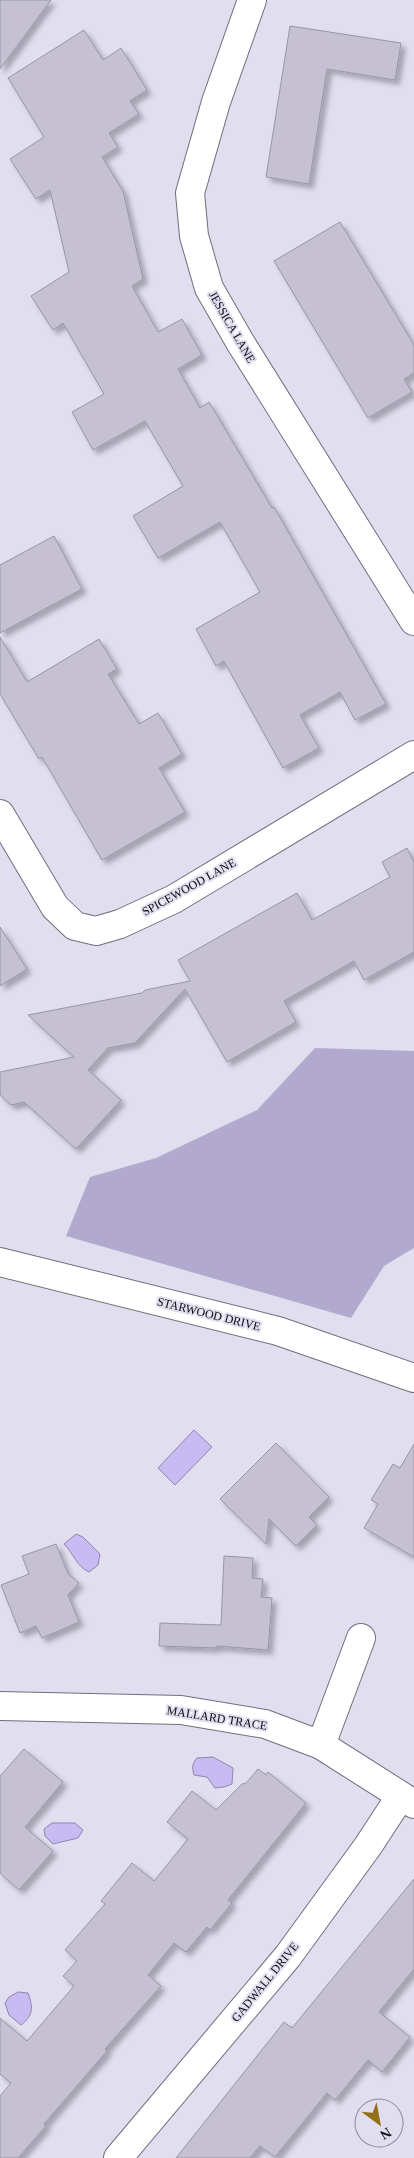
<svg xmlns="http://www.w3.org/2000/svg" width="414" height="2158" font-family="Georgia,serif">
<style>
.green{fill:#b2aace}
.water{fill:#c8baf2;stroke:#9086ae}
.building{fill:#c5c1d2;stroke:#9895a5;filter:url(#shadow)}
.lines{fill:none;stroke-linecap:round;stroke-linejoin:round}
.street-casing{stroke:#716e7d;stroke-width:30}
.secondary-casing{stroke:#716e7d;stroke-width:30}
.street{stroke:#fff;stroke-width:28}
.secondary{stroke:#fff;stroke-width:28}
.labels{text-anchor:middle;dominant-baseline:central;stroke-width:4;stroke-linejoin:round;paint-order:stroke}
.street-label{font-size:12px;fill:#0d0b11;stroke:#e1deef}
</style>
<defs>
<filter id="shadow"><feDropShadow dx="4.5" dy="4.5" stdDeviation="2.5" flood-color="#0004"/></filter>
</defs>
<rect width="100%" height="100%" fill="#e1deef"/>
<!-- green -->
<path class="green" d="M315,1048L414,1051V1248L384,1266L351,1318L66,1236L90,1177L156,1158L257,1110Z"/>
<!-- water -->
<g class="water">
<path d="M194,1430L212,1447L175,1485L158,1468Z"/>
<path d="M76,1534L83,1537L100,1554L98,1565L89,1572C76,1566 74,1554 64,1544Z"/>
<path d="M213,1757L233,1768L232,1784L224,1787L215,1788L207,1777L194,1775C192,1768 192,1764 197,1758Z"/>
<path d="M52,1823H75L83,1830L78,1838L53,1844L45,1836L44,1829Z"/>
<path d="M18,1992L28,1993C33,2007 34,2015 21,2025L9,2015L5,2003L9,1997Z"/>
</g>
<!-- building -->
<g class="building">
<path d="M0,0H51L0,69Z"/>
<path d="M290,26L401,43L395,80L327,69L309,184L266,177Z"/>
<path d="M84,30L103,60L121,48L147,90L130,101L139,114L109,133L118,147L102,157L123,191L143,279L132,286L158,332L182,319L202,355L178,369L200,408L209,402L272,508L274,507L386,704L355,720L340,692L300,715L319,748L283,768L224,661L216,666L196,629L260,592L220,522L158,558L133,516L183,486L145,421L93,450L72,412L104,394L63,323L53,330L31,296L69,272L50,190L36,199L10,159L44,137L8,78Z"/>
<path d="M340,222L414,345V373L404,379L412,392L368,418L274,261Z"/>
<path d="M54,536L82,589L0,633V565Z"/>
<path d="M0,637L27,682L99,639L117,669L108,674L139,724L158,713L182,754L159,768L185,812L102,860L42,757L39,759L0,694Z"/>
<path d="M407,848L414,862V952L364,980L354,961L284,1001L296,1022L227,1062L185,989L135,1043L108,1048L88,1070L121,1100L76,1149L24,1102L11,1105L0,1095V1072L74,1057L28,1015L142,993L145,990L190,981L178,960L297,893L312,920L390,877L382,862Z"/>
<path d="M0,927L27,969L0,986Z"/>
<path d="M276,1443L329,1497L309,1517L317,1525L296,1546L269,1519L266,1544L220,1499Z"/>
<path d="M414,1444V1557L364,1528L378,1504L371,1500L393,1464L400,1468Z"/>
<path d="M56,1544L68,1574L79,1583L68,1595L79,1622L42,1638L36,1626L20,1633L1,1585L29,1574L22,1556Z"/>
<path d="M224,1556L253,1558L252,1578L263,1579L261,1597L272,1598L268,1650L217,1646V1648L159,1646L160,1623L221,1625Z"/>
<path d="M24,1749L63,1782L25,1827L53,1851L19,1890L0,1873V1776Z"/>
<path d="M258,1769L266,1775L268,1772L306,1803L228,1900L232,1903L210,1930L207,1927L186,1952L174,1943L148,1975L161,1986L105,2049L107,2051L44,2124L46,2126L18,2158H0V2096L11,2083L0,2074V2018L27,2041L74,1986L63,1976L77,1961L65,1950L105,1904L101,1901L132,1863L154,1881L188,1839L167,1822L192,1791L216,1810L242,1784L246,1783Z"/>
<path d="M414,1879V1969L379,2012L410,2037L382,2072L368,2060L335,2100L327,2093L275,2157L260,2146L250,2158H176L284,2022L292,2028Z"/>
</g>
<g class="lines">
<!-- street casing -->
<g class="street-casing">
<g id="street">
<path d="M252,0L216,102L190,193L194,236L209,288L240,342L414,621"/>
<path d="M0,814L55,907L75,926L96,931L120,924L174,899L414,755"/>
<path d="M0,1706L181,1710L265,1724L321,1745L414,1804"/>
<path d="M321,1745L361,1638"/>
<path d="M118,2158L288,1956L368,1846L400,1797"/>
</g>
</g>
<!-- secondary casing -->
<g class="secondary-casing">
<path id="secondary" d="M0,1262L278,1331L414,1378"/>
</g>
<!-- street -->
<use href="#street" class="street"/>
<!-- secondary -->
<use href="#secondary" class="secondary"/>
</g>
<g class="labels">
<!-- street labels -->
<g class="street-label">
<text transform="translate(232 327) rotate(60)">JESSICA LANE</text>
<text transform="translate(189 887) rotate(-29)">SPICEWOOD LANE</text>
<text transform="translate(209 1314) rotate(14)">STARWOOD DRIVE</text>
<text transform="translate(217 1718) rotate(9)">MALLARD TRACE</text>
<text transform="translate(265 1982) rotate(-51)">GADWALL DRIVE</text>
</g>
</g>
<!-- north arrow -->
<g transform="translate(379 2123) rotate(148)"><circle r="24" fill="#e1deef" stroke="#8c8a96"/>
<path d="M0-4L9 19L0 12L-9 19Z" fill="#937118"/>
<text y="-8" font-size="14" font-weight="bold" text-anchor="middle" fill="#0d0b11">N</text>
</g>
</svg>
